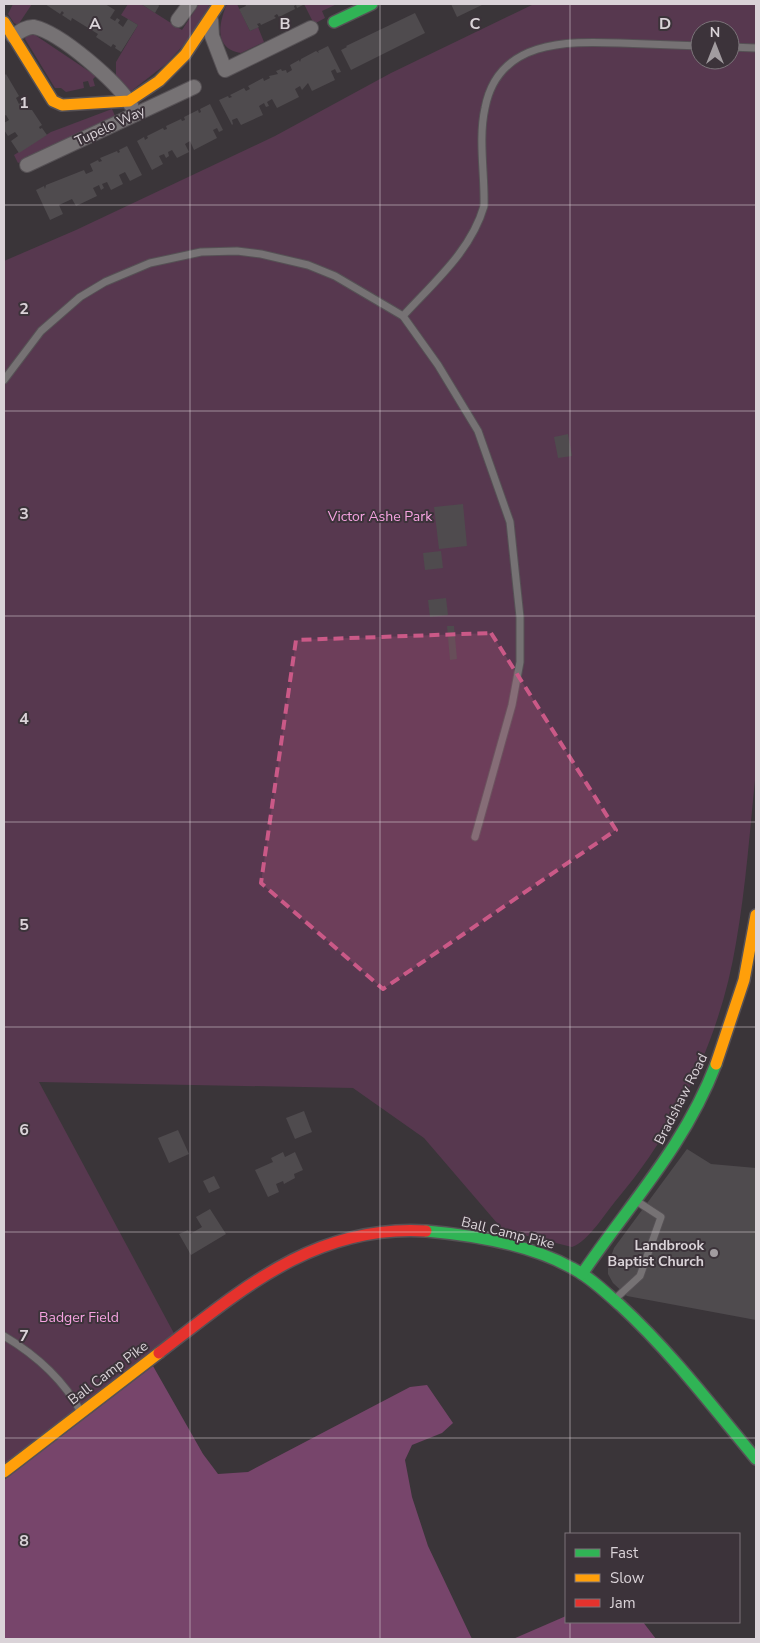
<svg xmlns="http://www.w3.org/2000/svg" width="760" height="1643" font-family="'Nunito Sans',sans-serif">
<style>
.green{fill:#57384f;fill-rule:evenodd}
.forest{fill:#77456b}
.building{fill:#4f4b4e}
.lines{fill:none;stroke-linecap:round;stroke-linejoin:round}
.lane-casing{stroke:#565155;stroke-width:9}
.street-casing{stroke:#565155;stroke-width:16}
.fast-casing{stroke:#565155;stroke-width:14}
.slow-casing{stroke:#565155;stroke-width:14}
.jam-casing{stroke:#565155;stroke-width:14}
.lane{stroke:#767274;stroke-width:7}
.street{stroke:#767274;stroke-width:14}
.fast{stroke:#30b455;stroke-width:11}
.slow{stroke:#ff9f0a;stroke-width:11}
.jam{stroke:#e5322d;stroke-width:11}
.marked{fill:#ca5987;fill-opacity:0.2;stroke:#ca5987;stroke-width:4;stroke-dasharray:10 6;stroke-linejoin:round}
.grid{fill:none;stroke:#dad3d8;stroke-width:1;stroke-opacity:0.55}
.poi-dot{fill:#a29ca0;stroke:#3c333a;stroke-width:2}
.labels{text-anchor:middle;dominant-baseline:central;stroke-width:4;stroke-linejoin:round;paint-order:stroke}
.street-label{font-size:14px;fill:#dad3d8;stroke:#3c333a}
.park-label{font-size:14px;fill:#f6a3e1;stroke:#3c333a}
.poi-label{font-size:14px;font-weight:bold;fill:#dad3d8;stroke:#3c333a;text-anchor:end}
.grid-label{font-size:16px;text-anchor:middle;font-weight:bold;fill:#dad3d8;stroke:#3c333a;stroke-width:4;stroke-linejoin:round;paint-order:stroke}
</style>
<rect width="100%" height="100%" fill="#3a3539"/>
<!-- green -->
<g class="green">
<path d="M13,4H32L18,25L14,23L8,14Z"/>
<path d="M128,4H141L182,30L199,4H210L191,37L166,64L130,92L116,76V62L138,25L121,15Z"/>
<path d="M227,4H237L250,31L258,27L264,42L241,53C213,49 219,22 227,4Z"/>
<path d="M304,4H337L322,11L325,18L314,24Z"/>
<path d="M534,4H756V770C750,828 746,886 736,943C721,1035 678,1127 618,1198C606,1212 588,1242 572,1247L503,1230L424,1138L353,1088L39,1082L177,1339L4,1467V261L76,230L275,136L391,73ZM700,30H730V60H700Z"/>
<path d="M27,34L35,35L96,76L93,79L95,86L90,87L88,81L83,82L84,88L66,92L61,88H55L25,39Z"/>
<path d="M112,109L115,116L18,163L14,155L51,132Z"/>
</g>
<!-- forest -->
<g class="forest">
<path d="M153,1366L203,1454L218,1474L248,1472L410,1387L427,1385L453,1423L442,1433L412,1445L405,1460L412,1497L428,1546L472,1639H4V1480Z"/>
<path d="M566,1616V1622H643L656,1639H513Z"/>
</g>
<!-- building -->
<g class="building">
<path d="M45,4H105L115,10L110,18L115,21L117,18L120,20L118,23L123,27L128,19L138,25L121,52L115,48L116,46L113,44L111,47L96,37L98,34L72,18L71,21L62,15L64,13L62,11L60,14Z"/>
<path d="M141,4H158L159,6L155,13Z"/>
<path d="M245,4H305L297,8L296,5L294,6L295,9L279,17L277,14L274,16L276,18L261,25L260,23L257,24L259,27L250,31L239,9L246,6Z"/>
<path d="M451,4H484L457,17Z"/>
<path d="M415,13L425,33L351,70L341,50L347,47L346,46Z"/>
<path d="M328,46L341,72L337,73L335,69L331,71L335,80L312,91L308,83L302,90L300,86L295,89L299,97L277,108L272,99L267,102L269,106L266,107L264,103L259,106L263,115L241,125L237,118L232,120L233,124L232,125L219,100L228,96L229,98L232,97L230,95L244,88L246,91L250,89L248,86L263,78L264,81L270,78L269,76L278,74L276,71L281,69L282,71L286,70L287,73L292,70L290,65L299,60L300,62L301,59L316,51L319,53L318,51Z"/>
<path d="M6,74L19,96L16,98L19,104L25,100L30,109L28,110H32L42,125L39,127L40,129L42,128L47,135L19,153L11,141L18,136L15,132L8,136L4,130V123L9,120L6,115L4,116V76Z"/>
<path d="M210,104L223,130L219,132L217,128L213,130L217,138L194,150L190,141L185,144L189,152L177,158L172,150L168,152L169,156L166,158L164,154L159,156L163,164L152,170L137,141L144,137L145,140L148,138L147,136L163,128L164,130L167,129L166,126L181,119L182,121L185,120L184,117L198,110L199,113L201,112L200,109Z"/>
<path d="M127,146L142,175L130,181L125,172L119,175L123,184L111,190L107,182L102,184L104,188L101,190L99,185L93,188L97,196L76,206L72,199L59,205L63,214L50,220L36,190L44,186L45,189L46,185L84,170L86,174L93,171L90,164L98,160L99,162L102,161L100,158L117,151L118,153L120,152L119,150Z"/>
<path d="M568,434L572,456L558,458L554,437Z"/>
<path d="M463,504L467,546L439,549L434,507Z"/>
<path d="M441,551L443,568L425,570L423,553Z"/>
<path d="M446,598L448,615L430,617L428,600Z"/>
<path d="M447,626H454L457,659L450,660Z"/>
<path d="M304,1111L312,1132L295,1139L286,1118Z"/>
<path d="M178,1130L189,1154L169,1163L158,1138Z"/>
<path d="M687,1149L711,1164L756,1168V1320L627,1296L613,1283L608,1274V1265L614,1248Z"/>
<path d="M283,1152L285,1157L295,1152L303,1170L294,1174L295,1178L284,1184L283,1181L276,1184L279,1192L268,1197L255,1170L273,1162L271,1158Z"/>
<path d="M214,1176L220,1188L209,1193L203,1181Z"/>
<path d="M210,1209L226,1234L191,1255L179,1234L188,1230L190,1234L202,1227L196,1217Z"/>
</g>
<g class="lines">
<!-- lane casing -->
<g class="lane-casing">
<g id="lane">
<path d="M730,47L756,48"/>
<path d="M403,316C434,282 471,251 484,206C485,175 478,139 485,108C498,40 566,41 620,43C647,44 673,45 700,46"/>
<path d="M4,380L41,331L80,297L105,282L150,263L201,252L237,251L261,254L308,265L335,276L403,316L438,365L478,431L510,522L520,617V662L512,705L475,837"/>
<path d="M615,1299L640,1276L661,1217L638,1202"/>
<path d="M4,1336C36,1355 63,1379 81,1412"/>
</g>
</g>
<!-- street casing -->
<g class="street-casing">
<g id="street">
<path d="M178,20L190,4"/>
<path d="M211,20L212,36L225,70L311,28"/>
<path d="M13,36C19,32 27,26 34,27C61,33 117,82 131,105"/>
<path d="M27,165L194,87"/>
</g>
</g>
<!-- fast casing -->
<g class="fast-casing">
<g id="fast">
<path d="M334,22L372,4"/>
<path d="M426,1231C472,1235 531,1245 572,1268C590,1277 605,1292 620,1305C671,1352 712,1406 756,1459"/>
<path d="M582,1274C631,1202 684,1147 716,1064"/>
</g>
</g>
<!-- slow casing -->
<g class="slow-casing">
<g id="slow">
<path d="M4,22L53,101L62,105L129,101L159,81L185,55L219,4"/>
<path d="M716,1064L744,980L756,915"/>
<path d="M4,1472L159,1353"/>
</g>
</g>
<!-- jam casing -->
<g class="jam-casing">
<path id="jam" d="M159,1353C241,1290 315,1224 426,1231"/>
</g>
<!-- lane -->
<use href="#lane" class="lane"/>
<!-- street -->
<use href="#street" class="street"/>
<!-- fast -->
<use href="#fast" class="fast"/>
<!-- slow -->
<use href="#slow" class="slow"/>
<!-- jam -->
<use href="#jam" class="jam"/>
</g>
<!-- marked area -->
<path class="marked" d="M491,633L616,830L383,989L261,883L296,640Z"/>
<!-- grid -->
<path class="grid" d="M190,4V1639M380,4V1639M570,4V1534M4,205H756M4,411H756M4,616H756M4,822H756M4,1027H756M4,1232H756M4,1438H756M570,1622V1639"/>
<!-- markers -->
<circle class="poi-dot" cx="714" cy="1253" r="5"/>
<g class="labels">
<!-- street labels -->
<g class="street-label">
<text transform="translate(110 126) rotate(-25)">Tupelo Way</text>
<text transform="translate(681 1099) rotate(-63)">Bradshaw Road</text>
<text transform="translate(508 1233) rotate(14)">Ball Camp Pike</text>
<text transform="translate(108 1373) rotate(-37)">Ball Camp Pike</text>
</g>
<!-- park labels -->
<g class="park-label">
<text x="380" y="516">Victor Ashe Park</text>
<text x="79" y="1317">Badger Field</text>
</g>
<!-- poi labels -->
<g class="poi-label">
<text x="704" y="1245">Landbrook<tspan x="704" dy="16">Baptist Church</tspan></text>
</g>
</g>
<g class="grid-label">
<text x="95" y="29">A</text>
<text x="285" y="29">B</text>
<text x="475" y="29">C</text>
<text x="665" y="29">D</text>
<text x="24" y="108">1</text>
<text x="24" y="314">2</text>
<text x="24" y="519">3</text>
<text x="24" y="724">4</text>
<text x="24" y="930">5</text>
<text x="24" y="1135">6</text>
<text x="24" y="1341">7</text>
<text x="24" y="1546">8</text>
</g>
<!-- border -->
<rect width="760" height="1643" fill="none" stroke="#dad3d8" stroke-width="10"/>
<!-- legend -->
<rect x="565" y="1533" width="175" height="90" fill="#3c333a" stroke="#7b7379"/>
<rect x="575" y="1549" width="25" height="8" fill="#30b455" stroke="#7b7379"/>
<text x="610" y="1558" font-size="15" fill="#dad3d8">Fast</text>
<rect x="575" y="1574" width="25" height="8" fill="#ff9f0a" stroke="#7b7379"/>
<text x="610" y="1583" font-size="15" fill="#dad3d8">Slow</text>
<rect x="575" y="1599" width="25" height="8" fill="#e5322d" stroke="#7b7379"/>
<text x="610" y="1608" font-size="15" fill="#dad3d8">Jam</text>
<!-- north arrow -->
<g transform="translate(715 45)"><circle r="24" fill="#3c333a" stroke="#7b7379"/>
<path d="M0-4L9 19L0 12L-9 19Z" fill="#a29ca0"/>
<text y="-8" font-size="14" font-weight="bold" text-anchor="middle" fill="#dad3d8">N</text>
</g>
</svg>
